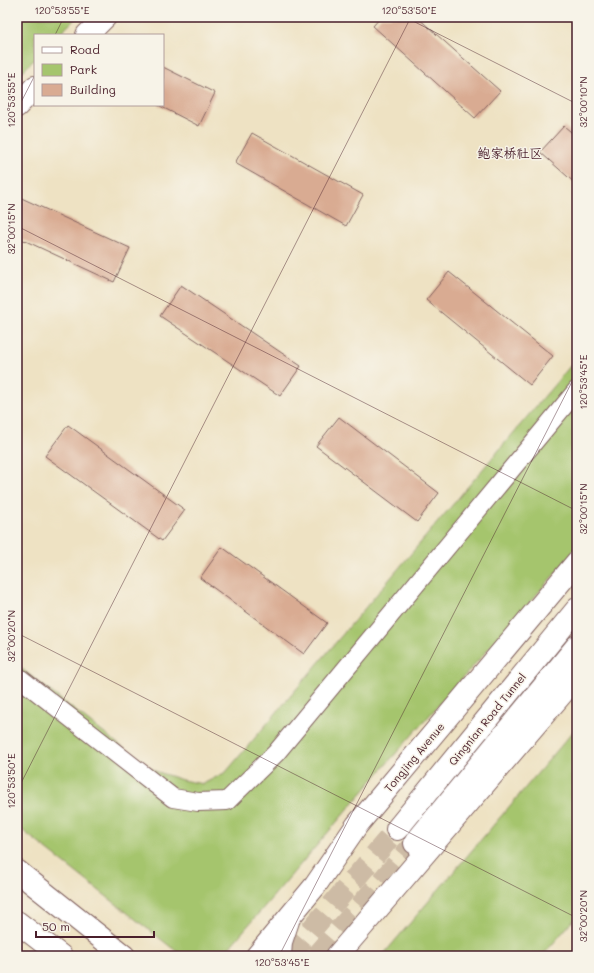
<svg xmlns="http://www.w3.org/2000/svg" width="594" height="973" font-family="Mali,'LXGW WenKai TC',sans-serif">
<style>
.green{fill:#a5c56d;stroke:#78724c}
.building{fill:#d9ab92}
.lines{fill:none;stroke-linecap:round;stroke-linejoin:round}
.highway-tunnel{stroke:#cdbba5;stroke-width:22;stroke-dasharray:22 11;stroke-linecap:butt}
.street-casing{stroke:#836360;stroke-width:20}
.secondary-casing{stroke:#836360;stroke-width:24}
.primary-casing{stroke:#836360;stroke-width:24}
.highway-casing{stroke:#836360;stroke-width:24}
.street{stroke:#fff;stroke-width:18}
.secondary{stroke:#fff;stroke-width:22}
.primary{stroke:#fff;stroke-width:22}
.highway{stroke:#fff;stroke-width:22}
.ticks{fill:none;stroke:#4a1f2b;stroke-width:1;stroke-opacity:0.45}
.labels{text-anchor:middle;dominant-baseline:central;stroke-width:3;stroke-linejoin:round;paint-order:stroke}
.street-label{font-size:11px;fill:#4a1f2b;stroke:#f7f3e8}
.quarter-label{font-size:13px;fill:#4a1f2b;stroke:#f7f3e8}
.neatline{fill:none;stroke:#4a1f2b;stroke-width:1.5}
.ticks-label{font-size:10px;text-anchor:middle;fill:#4a1f2b}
</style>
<rect width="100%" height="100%" fill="#f7f3e8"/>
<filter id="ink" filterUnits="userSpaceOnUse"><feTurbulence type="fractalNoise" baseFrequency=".025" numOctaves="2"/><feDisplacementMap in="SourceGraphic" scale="8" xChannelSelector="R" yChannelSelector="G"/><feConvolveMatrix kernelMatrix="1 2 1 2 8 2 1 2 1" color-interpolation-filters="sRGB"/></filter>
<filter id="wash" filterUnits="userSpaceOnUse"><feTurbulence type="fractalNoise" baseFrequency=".012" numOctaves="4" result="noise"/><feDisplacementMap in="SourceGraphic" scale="16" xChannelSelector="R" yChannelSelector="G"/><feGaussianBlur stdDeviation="0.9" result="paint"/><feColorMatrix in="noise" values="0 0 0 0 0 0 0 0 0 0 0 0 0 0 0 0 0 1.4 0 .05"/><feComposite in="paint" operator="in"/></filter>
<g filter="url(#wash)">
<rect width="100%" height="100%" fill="#eee2c3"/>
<!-- green -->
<g class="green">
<path d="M17,17H77L59,35H35V59L17,77Z"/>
<path d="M577,358V549L390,760L222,956H188L172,948L17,826V665L106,735L155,771L182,780L203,784L226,772Z"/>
<path d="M577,727V916L542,956H382Z"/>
</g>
<g id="blocks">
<!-- building -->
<g class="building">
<path d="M381,17H417L500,91L475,118L373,26Z"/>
<path d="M163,67L215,93L199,126L158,105H163Z"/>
<path d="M564,126L577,137V185L540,152Z"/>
<path d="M252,133L363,195L346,226L235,163Z"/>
<path d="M17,196L130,248L114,282L17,237Z"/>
<path d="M449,272L553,356L530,385L426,300Z"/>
<path d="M181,285L301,366L280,396L160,316Z"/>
<path d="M339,417L439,493L417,522L316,446Z"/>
<path d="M68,425L185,510L162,541L45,456Z"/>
<path d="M222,547L327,623L304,654L200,578Z"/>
</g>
</g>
</g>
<g filter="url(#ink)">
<use href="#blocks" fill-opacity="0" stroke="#836360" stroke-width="1"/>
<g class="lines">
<!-- highway-tunnel -->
<g class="highway-tunnel">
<path d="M289,956L397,829"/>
<path d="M317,956L415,843"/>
</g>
<!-- street casing -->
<g class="street-casing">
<path id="street" d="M17,676L173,798L198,802L227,801L276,753L577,390"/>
</g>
<!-- secondary casing -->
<g class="secondary-casing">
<g id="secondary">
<path d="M87,35L105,17"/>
<path d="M17,106L35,87"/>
<path d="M280,956L281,942L288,921"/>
</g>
</g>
<!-- primary casing -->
<g class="primary-casing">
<g id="primary">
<path d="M17,871L124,956"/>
<path d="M17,922L61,956"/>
<path d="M257,956L315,886L357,825L577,562"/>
<path d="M337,956L577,676"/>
</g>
</g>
<!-- highway casing -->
<g class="highway-casing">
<g id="highway">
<path d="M397,829L577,609"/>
<path d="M415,843L577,646"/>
</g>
</g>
<!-- street -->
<use href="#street" class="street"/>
<!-- secondary -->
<use href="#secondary" class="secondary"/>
<!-- primary -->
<use href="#primary" class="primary"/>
<!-- highway -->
<use href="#highway" class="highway"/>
</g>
</g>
<!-- ticks -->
<path class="ticks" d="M405,17L577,104M55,35L64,17M17,110L35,75M17,226L577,511M17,633L577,918M17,791L411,17M279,956L577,372"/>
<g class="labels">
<!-- street labels -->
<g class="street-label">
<text transform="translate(487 719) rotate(-51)">Qingnian Road Tunnel</text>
<text transform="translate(414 757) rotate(-50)">Tongjing Avenue</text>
</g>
<!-- quarter labels -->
<g class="quarter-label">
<text x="510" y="152">鲍家桥社区</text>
</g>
</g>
<!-- margin -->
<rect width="594" height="973" fill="none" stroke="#f7f3e8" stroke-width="44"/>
<!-- legend -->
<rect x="34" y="34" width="130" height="72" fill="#f7f3e8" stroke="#b29e9c"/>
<rect x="42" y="47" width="20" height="6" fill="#ffffff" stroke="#b29e9c"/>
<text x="70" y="54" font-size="12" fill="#4a1f2b">Road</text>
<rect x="42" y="64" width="20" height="12" fill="#a5c56d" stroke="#b29e9c"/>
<text x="70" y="74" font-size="12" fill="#4a1f2b">Park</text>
<rect x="42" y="84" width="20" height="12" fill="#d9ab92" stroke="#b29e9c"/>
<text x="70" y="94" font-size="12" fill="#4a1f2b">Building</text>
<!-- scale -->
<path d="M36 931v6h118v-6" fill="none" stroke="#4a1f2b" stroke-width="2"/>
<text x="42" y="931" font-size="12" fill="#4a1f2b" stroke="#f7f3e8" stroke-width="3" paint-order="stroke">50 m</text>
<rect x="22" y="22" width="550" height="929" class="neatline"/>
<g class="ticks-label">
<text x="62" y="14">120°53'55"E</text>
<text x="409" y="14">120°53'50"E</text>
<text transform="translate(11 100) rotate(-90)" y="4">120°53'55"E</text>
<text transform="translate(583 102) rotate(-90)" y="4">32°00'10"N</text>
<text transform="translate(11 229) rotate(-90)" y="4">32°00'15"N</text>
<text transform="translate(583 382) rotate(-90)" y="4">120°53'45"E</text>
<text transform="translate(583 509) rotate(-90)" y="4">32°00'15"N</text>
<text transform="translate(11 636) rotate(-90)" y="4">32°00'20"N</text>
<text transform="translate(11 781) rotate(-90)" y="4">120°53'50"E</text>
<text transform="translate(583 916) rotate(-90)" y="4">32°00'20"N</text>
<text x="282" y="966">120°53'45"E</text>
</g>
</svg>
